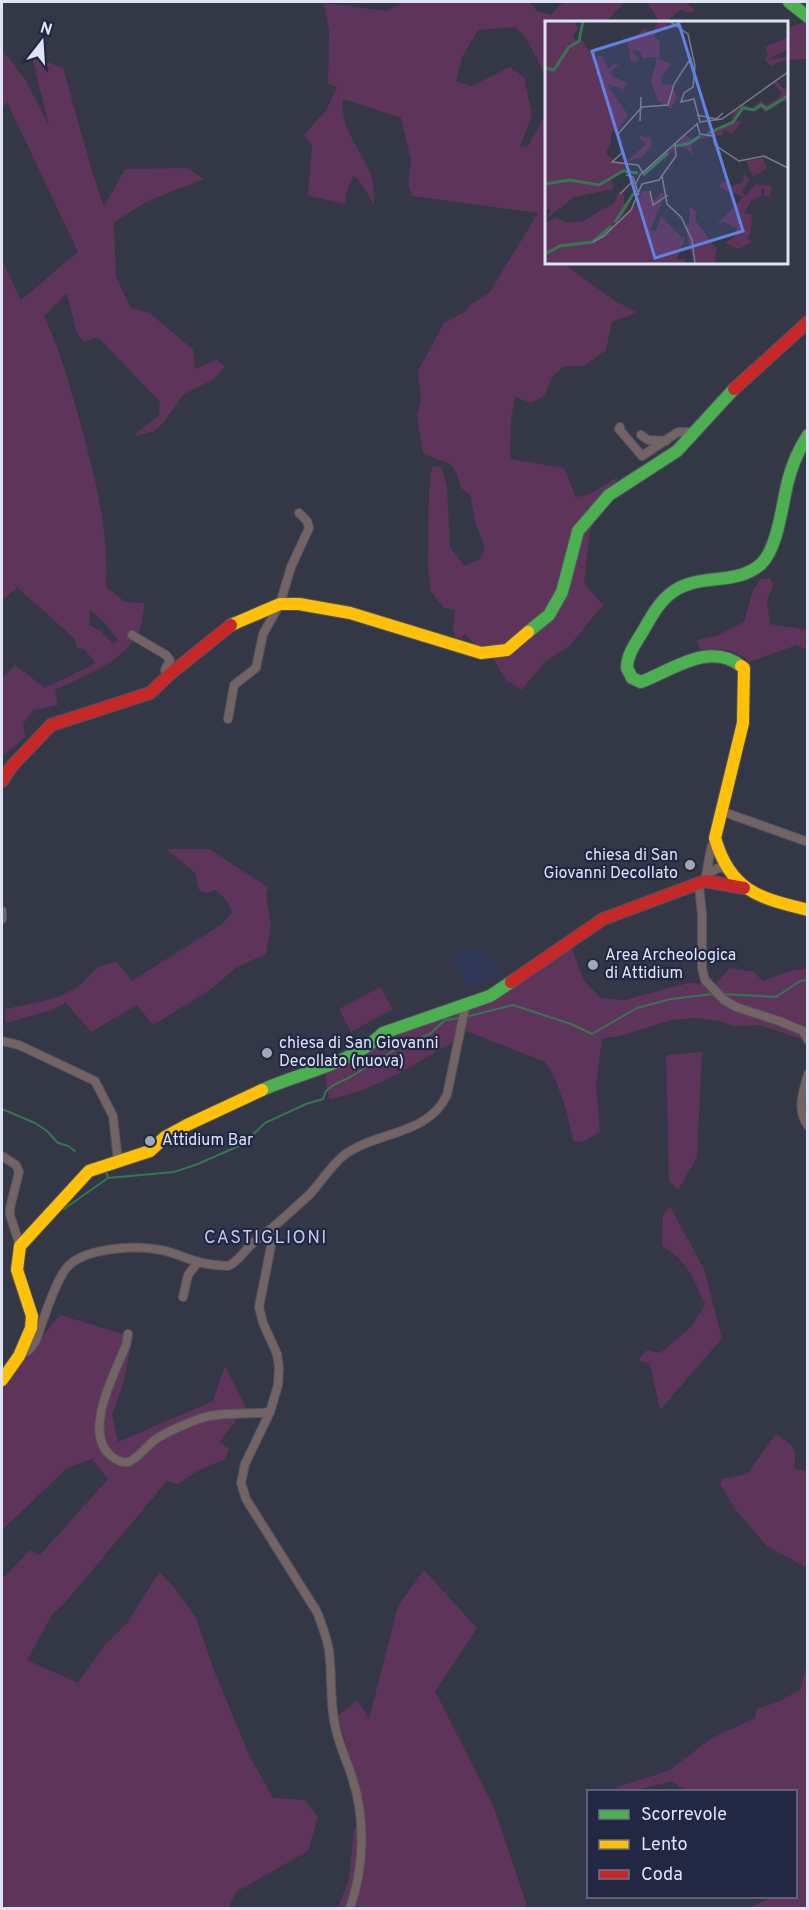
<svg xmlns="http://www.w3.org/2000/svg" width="809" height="1910" font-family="Overpass,sans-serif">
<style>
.built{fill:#303756}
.green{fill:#5f345b;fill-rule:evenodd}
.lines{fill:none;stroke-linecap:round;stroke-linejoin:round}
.stream{stroke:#35774f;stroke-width:2}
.street-casing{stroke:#505360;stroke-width:10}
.fast-casing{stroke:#505360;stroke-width:14}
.slow-casing{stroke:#505360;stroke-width:14}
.jam-casing{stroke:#505360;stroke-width:14}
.street{stroke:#736362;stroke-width:8}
.fast{stroke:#4caf50;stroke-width:12}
.slow{stroke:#ffc107;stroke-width:12}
.jam{stroke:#c62828;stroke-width:12}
.poi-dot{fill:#a2a7b8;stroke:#222843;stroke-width:2}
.labels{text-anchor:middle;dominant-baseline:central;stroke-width:4.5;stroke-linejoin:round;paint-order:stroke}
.poi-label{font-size:16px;fill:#dee3f6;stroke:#222843;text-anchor:start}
.neighbourhood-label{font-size:18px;letter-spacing:1.5px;fill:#c1caed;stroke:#222843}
.inset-river{fill:none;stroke:#35774f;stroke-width:3}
.inset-road{fill:none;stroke:#777c8c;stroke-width:1.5}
.view{fill:#6182e2;fill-opacity:0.15;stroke:#6182e2;stroke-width:3}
.inset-edge{fill:none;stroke:#dee3f6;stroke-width:3}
</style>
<rect width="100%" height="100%" fill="#333746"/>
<!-- built -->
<path class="built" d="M477,947L504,972L491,980L471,989L451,957Z"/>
<!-- green -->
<g class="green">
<path d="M404,2H530L537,11L551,15L563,2H625L606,22H546V77C537,60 530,39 515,27L478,30L462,57L456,81L471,86L510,67L524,77L532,115L520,147L528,146L546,114V262L563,263L615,301L637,312L612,322L606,350L584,366H565L553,375L544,396L531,403L515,397L511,420L510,459L564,468L576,497L590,494L618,477L590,531L584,583L603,605L570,645L543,664L521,690L506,680L494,660L464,634L462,638L455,637L453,629L455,610L444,608L431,592L428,566L429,490L432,466L442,467L447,487L450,548L465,566L480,559L485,549L475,521L470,494L461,488C453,453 446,468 423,452L417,417L421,400L418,371L444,323L464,312L472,303L489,293L538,213L412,196L408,183L411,160L401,118L343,99C340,128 357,143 368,168C374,179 374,192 374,204L358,179L353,176L346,194V204L308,196L312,145L304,135L327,109L337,87L328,83L329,30L324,3L387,11Z"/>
<path d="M647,2H686L695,10L692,13L680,10L665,22H660Z"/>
<path d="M806,21L808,23L807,59L787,60V28Z"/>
<path d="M2,49L26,81L49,126L32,56L63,68L92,171L104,207L125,169L187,168L204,179L148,201L114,222L116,277L131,308L149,313L193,349L195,369L216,360L225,367L213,380L184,394L163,423L154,431L136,436L137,432L159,416L160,402L98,337L84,342L76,331L67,293L44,316C61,352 71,390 82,429C96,484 109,529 106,587L125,602L145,603C143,612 143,623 139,631C125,662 84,676 55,690L58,705L33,710L23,724L25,737L2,757V678L15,665L45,688L96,663L84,649L77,647L75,639L17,587L2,601V260L21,300L78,252L7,102L2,108ZM90,610L104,622L118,640L112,644L101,631L89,625Z"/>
<path d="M770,578L773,585L767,601L770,624L807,630V650L797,645L749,662C732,647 722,649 700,650L697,640L716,636L744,622L753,590L761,579Z"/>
<path d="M166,849H209L268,887L266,896L271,925L266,954L237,967L210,990L153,1025L137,1005L91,1032L66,1003L49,1011L6,1023L5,1009C29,1004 53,1001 74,989C93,977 89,966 117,962L132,981L222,924L232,912L227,901L216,890L207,893L199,890L195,873Z"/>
<path d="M568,939L584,981L601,998L624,1000L688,983L716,984L730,968L755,972L762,981L794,970L807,969V1041L760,1025L733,1026L719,1021L696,1018L672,1020L623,1035L602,1039L596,1086L600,1132L583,1142L573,1141L566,1109L555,1078L545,1062L466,1031L455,1041C415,1063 374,1092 329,1099L324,1070L414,1025L490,992Z"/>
<path d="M380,987L393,1009L351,1032L339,1009Z"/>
<path d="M702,1052L697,1157L678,1190L669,1181L666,1055Z"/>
<path d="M670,1206L704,1269L722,1338L660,1410L650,1364L638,1360L647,1350L660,1353L690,1328L705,1305C692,1276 690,1264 662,1246L663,1215Z"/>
<path d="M60,1315L133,1337L123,1384L112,1415L118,1442L213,1401L225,1366L246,1407L219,1442L229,1448L225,1460C207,1465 193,1473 178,1484L167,1481L63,1605L53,1613L27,1660L78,1683L104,1646L128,1622L159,1572L175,1588L196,1618L215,1673L249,1755L273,1798L305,1800L318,1817L308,1851L236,1892L228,1908H2V1579L30,1550L40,1555L108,1479L92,1459L67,1468L2,1530V1383Z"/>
<path d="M776,1434C793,1446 798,1447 794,1469L807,1471V1568L767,1546L735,1509L720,1484L722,1479L747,1474Z"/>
<path d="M424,1570L477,1628L435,1691L494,1808L528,1908H338L349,1879L354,1830L363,1814L357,1783L338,1716L357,1700L369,1719L398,1606Z"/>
<path d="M807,1662V1908H747L775,1897L796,1896V1792L686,1791L672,1781L632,1791L614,1788L668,1771L712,1738L755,1718L757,1709L780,1701L800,1690Z"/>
</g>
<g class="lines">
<!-- stream -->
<g class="stream">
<path d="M722,994L776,997L800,981L808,980"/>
<path d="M465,1017L513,1005L571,1024L592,1034L637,1008L671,999L713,994"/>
<path d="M2,1109L35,1123L47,1131L58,1143L68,1146L75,1151"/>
<path d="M102,1172L107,1173L108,1178"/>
<path d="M64,1209L108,1178L174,1172L198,1164L243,1144L265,1123L306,1104L323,1099L326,1091L332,1086L352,1076L396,1049L430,1034L445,1020L459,1018"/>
</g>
<!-- street casing -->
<g class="street-casing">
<g id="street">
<path d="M620,427L619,429L642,456L678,432H694"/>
<path d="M641,435L648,440L666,441"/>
<path d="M132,635L166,655L170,660L165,670L170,674"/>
<path d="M228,719L234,685L256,668L263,634L280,604L291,567L309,528L307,521L299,513"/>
<path d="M721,811L808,842"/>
<path d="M707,874L718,868H725"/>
<path d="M705,881L711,848L715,839"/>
<path d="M699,885L702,915V968L705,980L724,1000L736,1007L779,1021L803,1031L808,1040"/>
<path d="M2,911V919"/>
<path d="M2,1041L19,1045L95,1081L113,1116L118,1161"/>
<path d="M808,1074C803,1093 796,1109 808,1126"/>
<path d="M2,1156L16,1165L19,1172L10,1208V1215L20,1246"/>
<path d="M272,1229L273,1236L259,1307L263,1323L277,1354L279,1368L278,1385L270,1412L245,1464L241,1483L246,1499L317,1612C322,1625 327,1637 329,1651C332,1674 330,1697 334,1720C337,1741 346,1758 352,1777C366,1819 364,1868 350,1908"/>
<path d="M183,1297L188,1275L198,1262"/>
<path d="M128,1334L126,1345C115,1373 82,1432 111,1456C116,1460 122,1463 128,1462C135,1461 149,1444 156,1439C169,1431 187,1423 202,1418C222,1411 248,1415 270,1412"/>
<path d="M19,1356L29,1350L35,1342C44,1320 52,1289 65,1270C81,1247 136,1245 161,1250C173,1252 184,1258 196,1261C206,1265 217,1265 228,1266C237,1263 244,1251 251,1245C258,1238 265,1234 272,1228C285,1217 298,1205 310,1194C321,1182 330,1167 343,1156C375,1131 428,1136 447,1095L465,1008"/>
</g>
</g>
<!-- fast casing -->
<g class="fast-casing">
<g id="fast">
<path d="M789,2L808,17"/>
<path d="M528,632L549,615L562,592L578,531L609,495L677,451L734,389"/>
<path d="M741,666C710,641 672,670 641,682L632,678L627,668C627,654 636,643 643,631C651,617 660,600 674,591C700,573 737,586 761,564C778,548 782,504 788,481C792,465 799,449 808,435"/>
<path d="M262,1090C302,1072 352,1064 383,1033L490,996L511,982"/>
</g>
</g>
<!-- slow casing -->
<g class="slow-casing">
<g id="slow">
<path d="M231,625L280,604H299L350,613L481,653L507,650L528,632"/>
<path d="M741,666L744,668L743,723L715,838C730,891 759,898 808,910"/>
<path d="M2,1380L19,1356L31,1328L32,1316L17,1270L20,1246L89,1171L150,1151L165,1137L187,1125L262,1090"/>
</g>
</g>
<!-- jam casing -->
<g class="jam-casing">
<g id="jam">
<path d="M734,389L808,322"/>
<path d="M2,781L12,766L51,725L150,693L170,674L231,625"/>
<path d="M511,982L603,919L705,881L744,888"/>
</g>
</g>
<!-- street -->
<use href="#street" class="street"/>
<!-- fast -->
<use href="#fast" class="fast"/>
<!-- slow -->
<use href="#slow" class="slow"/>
<!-- jam -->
<use href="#jam" class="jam"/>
</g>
<!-- markers -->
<g class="poi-dot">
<circle cx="690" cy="865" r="6"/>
<circle cx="593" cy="965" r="6"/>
<circle cx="267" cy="1053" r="6"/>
<circle cx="150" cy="1141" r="6"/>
</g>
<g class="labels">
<!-- poi labels -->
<g class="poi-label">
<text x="678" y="856" text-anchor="end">chiesa di San<tspan x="678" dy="18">Giovanni Decollato</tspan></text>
<text x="605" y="956">Area Archeologica<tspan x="605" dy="18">di Attidium</tspan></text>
<text x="279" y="1044">chiesa di San Giovanni<tspan x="279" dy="18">Decollato (nuova)</tspan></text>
<text x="162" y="1141">Attidium Bar</text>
</g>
<!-- neighbourhood labels -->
<g class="neighbourhood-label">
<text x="266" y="1238">CASTIGLIONI</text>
</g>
</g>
<!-- overview -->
<g transform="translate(545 21)">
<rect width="243" height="243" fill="#333746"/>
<path d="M0,0H29L33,7L28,16L31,20L35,16L47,34L54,40L52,35H56L64,48L66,44L75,43L66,50L68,56L83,62L76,73L77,68L62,63L83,94L71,113L70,109L66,112V124L60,131L68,139L82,142L81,150L66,158L69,168L29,176L0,199L6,190L3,187L0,193ZM113,0H136L122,3V9L115,8L109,15L115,21L114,38L126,43L116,56L117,63L127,64L132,76L126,88L113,80L106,61L112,36L98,37L94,30L87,29L94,40L86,41L82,20L101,7L107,13ZM243,16V28L222,39L243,36V38L225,45L220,38L223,34L220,26ZM231,60L243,72V82L235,79L220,92L216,86L208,89L198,88L191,99L203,103L196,102L186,113L180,108L177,114L153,118L146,123L148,134L141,127L132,126L119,138L117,135L139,113L147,118L187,101L188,91L199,84L207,87L216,80L221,84L231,79L237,72L229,63ZM97,115L105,117L107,125L97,136L81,141L101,123L93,116ZM218,137L222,147L208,156L201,140ZM199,153L205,159L197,170L200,175L211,163L227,165L225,176L218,175L220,169L216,167V175L206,180L199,193H207L206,210L202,217L207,221L194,228L180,222L189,216L192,207L179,201L172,203L198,176L174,166L178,160L188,165L198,161ZM74,170L79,174V186L86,183L77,195L91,184L97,170H105L107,182L116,171L120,174L105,209L111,210L116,195L136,216H141L131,239L140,238V243H0V202L12,196L21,202L38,200L69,182ZM145,186L152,191L150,199L172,228L169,243H151L146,232L140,205L144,203Z" fill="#5f345b"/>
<path class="inset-river" d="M0,47L9,49L24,26L34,20L38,0M163,112L188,101L198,87L209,89L216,84L222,88L243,75M131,125L145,122L155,115M98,154L123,132M0,163L25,159L54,164L78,150L93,152M70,201L89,172M0,233L15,225L47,221L67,205"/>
<path class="inset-road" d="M124,0L143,13L150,45L148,66L139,72L136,81L149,78L155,101L177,98L243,51M152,94L171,98L178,92M95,100L96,76M152,103L155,113L168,115L170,124L194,140L219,135L243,147M98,152L93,144L67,141L77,132L73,113L97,86L123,84L129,63L146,37M81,154L88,156L94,174M117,155L122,183L136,196L147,219L150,243M90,164L95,154L153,102M105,170L108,184L123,174M75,173L88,160M48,221L59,215L86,189L97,163L114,159L131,135L130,123"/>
<path class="view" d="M134,3L198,210L110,237L47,30Z"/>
<rect width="243" height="243" class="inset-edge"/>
</g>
<!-- border -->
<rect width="809" height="1910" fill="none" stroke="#dee3f6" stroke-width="6"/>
<!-- legend -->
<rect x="587" y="1790" width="210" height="108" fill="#222843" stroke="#6d738b" stroke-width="1.5"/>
<rect x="599" y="1810" width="30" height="9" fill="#4caf50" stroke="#6d738b" stroke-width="1.5"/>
<text x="641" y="1820" font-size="18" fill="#dee3f6">Scorrevole</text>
<rect x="599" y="1840" width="30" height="9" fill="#ffc107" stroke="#6d738b" stroke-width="1.5"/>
<text x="641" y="1850" font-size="18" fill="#dee3f6">Lento</text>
<rect x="599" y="1870" width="30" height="9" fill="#c62828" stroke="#6d738b" stroke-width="1.5"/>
<text x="641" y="1880" font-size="18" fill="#dee3f6">Coda</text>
<!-- north arrow -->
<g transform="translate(42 42) rotate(17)" stroke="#222843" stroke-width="4.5" paint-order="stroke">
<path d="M0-4.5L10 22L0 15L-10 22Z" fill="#dee3f6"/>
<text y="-9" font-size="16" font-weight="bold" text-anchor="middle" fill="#dee3f6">N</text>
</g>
</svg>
